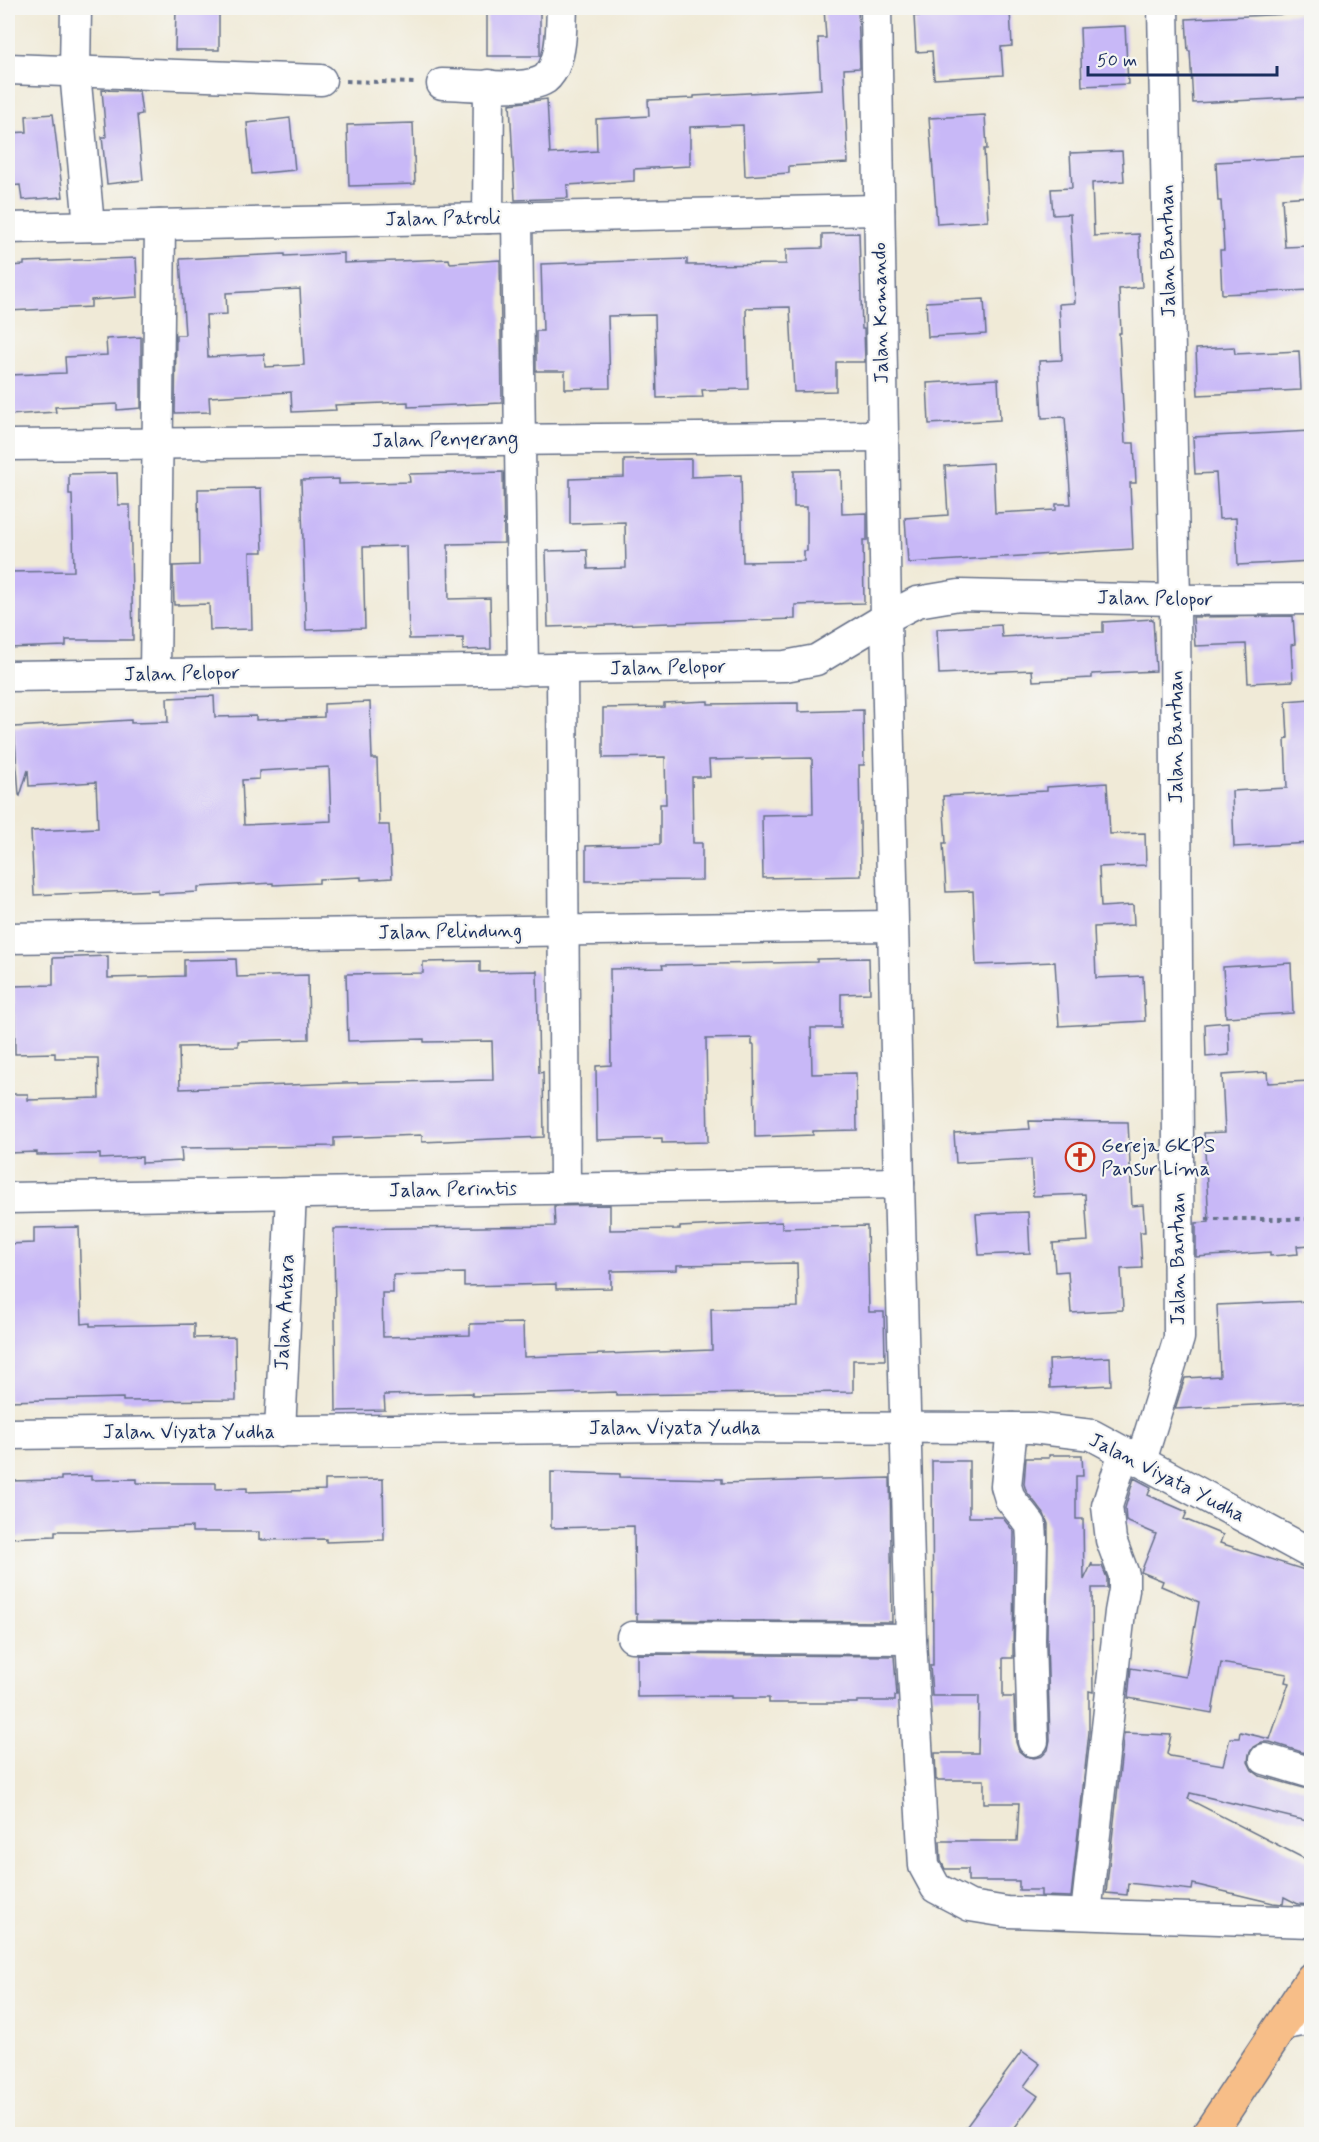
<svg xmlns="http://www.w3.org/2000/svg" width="1319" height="2142" font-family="Mynerve,sans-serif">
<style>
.building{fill:#c8b8f7;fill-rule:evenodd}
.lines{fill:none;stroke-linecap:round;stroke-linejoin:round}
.street-casing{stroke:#667088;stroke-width:33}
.highway-casing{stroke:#667088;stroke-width:36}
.path{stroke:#667088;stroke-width:4;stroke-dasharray:4.5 4.5;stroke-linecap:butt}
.street{stroke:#fff;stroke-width:30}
.highway{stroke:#f7be88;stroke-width:33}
.labels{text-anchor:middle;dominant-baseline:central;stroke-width:4.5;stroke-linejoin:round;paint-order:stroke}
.street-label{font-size:20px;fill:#1b2f5e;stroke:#f6f6f2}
.poi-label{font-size:20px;fill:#1b2f5e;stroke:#f6f6f2;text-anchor:start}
</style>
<rect width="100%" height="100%" fill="#f6f6f2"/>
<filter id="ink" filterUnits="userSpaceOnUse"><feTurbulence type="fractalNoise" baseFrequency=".0167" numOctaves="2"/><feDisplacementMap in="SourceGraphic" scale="12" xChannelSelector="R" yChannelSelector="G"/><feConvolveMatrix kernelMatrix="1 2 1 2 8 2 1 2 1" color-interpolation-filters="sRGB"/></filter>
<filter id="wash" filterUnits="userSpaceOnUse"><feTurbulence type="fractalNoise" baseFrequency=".008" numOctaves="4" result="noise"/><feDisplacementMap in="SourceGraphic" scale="24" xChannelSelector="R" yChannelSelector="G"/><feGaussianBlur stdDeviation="1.35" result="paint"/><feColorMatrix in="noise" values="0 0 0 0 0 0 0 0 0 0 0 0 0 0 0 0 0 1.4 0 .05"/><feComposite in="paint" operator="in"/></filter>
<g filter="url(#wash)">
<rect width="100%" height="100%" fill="#f0ead7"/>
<g id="blocks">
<!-- building -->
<g class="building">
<path d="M176,8H219V50H175Z"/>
<rect x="487" y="8" width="53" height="48"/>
<path d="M824,8H858L860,68L844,69L848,163L789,166V173L745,176L743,125L690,127V166L634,169V181L567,185L568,198L515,200L510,104L547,99L550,154L597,151L596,119L649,116L648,100L694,98V96L821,89L818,38H826Z"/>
<path d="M1010,11L1012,46L1001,47L1003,75L934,79L932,51L916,52L914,16Z"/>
<path d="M1311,13V97L1193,103L1190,51H1188L1186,19Z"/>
<path d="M1125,26L1128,84L1082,86L1080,28Z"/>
<path d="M102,90L139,91L142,114L137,115L143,180L107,184L102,137H106Z"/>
<path d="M53,114L63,197L22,200L20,185L8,186V133L27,132L26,116Z"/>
<path d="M985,115L987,149H984L988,221L937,224L929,118Z"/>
<path d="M290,118L295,170L252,174L247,123Z"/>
<path d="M413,123L415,184L349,186L347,125Z"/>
<path d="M1122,151L1124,181L1092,183L1094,236L1139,234L1142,287L1119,289L1121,333H1119L1125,443H1134L1136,483H1130L1133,549L908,563L905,518L948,515L945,466L993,463L995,513L1056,510V504H1071L1065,417L1042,418L1039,361L1062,360L1059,304L1075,303L1070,214L1053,215L1051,189L1072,188L1070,153Z"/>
<path d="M1311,157V196L1282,198L1285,247L1308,246L1310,290L1222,294L1220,250H1224L1221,201H1218L1216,162Z"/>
<path d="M859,233L862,329H864L865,362H836V391L794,392L790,307L746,308L748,389L702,390L703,397L657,398L655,315L608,316L610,388L565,389V371H536V331H543L541,264L687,259V265L786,264V249L822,248V234Z"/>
<path d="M344,253V263L449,259L450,263L500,260L502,403L408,407V402L335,405L336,410L292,412L291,392L209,397L210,412L175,413L176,335H185L180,259L285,254V256ZM300,289L304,365L265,367L264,354L208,357L206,315L227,314L226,293Z"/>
<path d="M136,258L138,297L91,300V307L8,311V266L24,265V262Z"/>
<path d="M984,299L986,334L928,337L926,302Z"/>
<path d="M141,337V408L117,410V404L55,407L56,412L8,415V375L66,373L65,357L107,355L106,339Z"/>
<path d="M1234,347L1235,354L1299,351L1301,390L1198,395L1196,349Z"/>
<path d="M998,379L1000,420L929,424L927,383Z"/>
<path d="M1311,431V561L1238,565L1236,518L1219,519L1216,473L1195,474L1193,437Z"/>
<path d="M691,459V477L741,475L743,562L804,561V551H807V507H794V471L841,470L842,514L867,513V540H863L864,603L795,605V619L548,627L546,551L587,550L588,569L626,568L625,522L570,524V479L624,477V460Z"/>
<path d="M503,472L504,543L448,544L449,599L490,598L491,649L463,650V638L409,639L407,546L363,547L365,628L306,630L301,480L339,479V484L410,482L409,474Z"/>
<path d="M117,473L118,505H130L133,640H66V646L8,648V572L74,571L72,494H69V474Z"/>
<path d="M261,488L263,552H250L252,629L210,630L209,604L174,605L173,566L199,565L198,489Z"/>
<path d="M1293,616L1295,644L1291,645L1293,681L1248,683L1246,644L1195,646L1193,617Z"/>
<path d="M1153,619L1156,671L1092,674V678L1033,681L1032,670L939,674L937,629L1001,625L1002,637L1103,632V622Z"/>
<path d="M214,696L215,717L256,716V720L324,717V704L370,702L372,759H377L379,825H389L392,878L361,880V877L319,879V883L273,885V883L198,887V892L158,894V890L34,895L31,831L98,828L96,782L29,786L28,770L20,796L19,795L14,727L131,720V723L168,722L167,698ZM329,767L331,821L244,825L242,780L259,779V771Z"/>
<path d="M1311,699V733H1308L1311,791V843L1234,847L1232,791L1287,788L1285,739L1288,738L1286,701Z"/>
<path d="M708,701V704L798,703V712L863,710L864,765H859L861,876L763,878L762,815L813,814L812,758L709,760L710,777H692L693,843H702V880L586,881V846L660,844V804H666L665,757L603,758V708L664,707V703Z"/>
<path d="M1107,783L1110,834L1145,833L1146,865L1099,867L1101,907L1133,905L1134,925L1094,927L1096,978L1143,976L1145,1021L1059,1026L1055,962L976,965L973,891L946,892L943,843H946L943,796L1047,791V787Z"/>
<path d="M108,956V978L184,976V960L236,959L237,977L308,975L309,1039L238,1041V1046L179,1047L180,1089L344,1083L493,1080L492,1041L424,1042V1039L348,1041L346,974L423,973V962L480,961V972L537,971L539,1073L543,1072L544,1137L422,1142V1135L334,1138V1146L181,1148L182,1161L142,1163V1157L100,1159V1154L37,1155V1152L8,1153V1094H28V1100L99,1098L98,1058H55V1053L15,1054L14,986L53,985V958Z"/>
<path d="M869,958L870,993L841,994V1028H811L812,1074L856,1073L857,1130L813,1131V1135L755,1137L754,1045H752V1038L706,1039L708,1142L662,1143V1138L597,1140L596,1066L611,1065L610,969L663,968L662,965L817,962V959Z"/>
<path d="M1291,963L1293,1013L1226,1017L1223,967Z"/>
<path d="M1228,1022L1229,1055L1206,1057L1205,1024Z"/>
<path d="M1267,1072L1268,1083L1311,1081V1245L1297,1246L1298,1254L1270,1256V1252L1196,1257V1223L1209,1222L1204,1133L1225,1132L1222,1075Z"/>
<path d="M1029,1121L1128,1122L1132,1206L1143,1205L1145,1232H1140L1142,1268L1121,1269L1123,1310L1071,1313L1068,1271L1055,1272L1053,1243L1088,1241L1085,1194L1033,1196L1031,1159L956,1163L954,1133L1030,1129Z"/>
<path d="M610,1205V1230L680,1229V1227L782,1222V1228L867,1226L869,1312H884L885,1360H853V1392L616,1395V1392L472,1396V1393L384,1395L385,1410L336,1411L334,1229L555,1226L554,1206ZM797,1263L798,1307L711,1309L712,1350L524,1357L523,1323L470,1324V1335L383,1337L382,1293H393V1275L464,1273V1286L556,1284V1289L611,1288V1271L677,1270V1265Z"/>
<path d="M1028,1212L1030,1253L979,1255L976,1214Z"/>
<path d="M79,1227L82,1324L90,1323V1326L194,1324V1338L235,1337L236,1400L123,1401V1398L8,1401V1244L34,1243V1228Z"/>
<path d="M1311,1301V1343H1308L1311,1402L1175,1409L1185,1378L1220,1376L1217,1305Z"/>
<path d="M1110,1357L1111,1385L1050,1388L1049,1360Z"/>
<path d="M1049,1455H1082L1083,1476H1076V1519H1083L1084,1580L1092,1563V1566H1102L1107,1578V1588H1092L1093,1692L1089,1691V1732L1071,1897L1041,1896V1890H1019V1881H968V1869H945L941,1861L940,1841H1017L1019,1803H984V1780H936L935,1753H978L979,1696H932L930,1665H933L932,1461H969V1517H1002L1014,1532L1013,1658H1003V1697H1014L1016,1742L1019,1751L1025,1756L1034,1758L1042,1756L1048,1750L1050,1740L1047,1640L1048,1524L1044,1514L1026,1491L1024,1484L1026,1458H1049Z"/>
<path d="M551,1472L620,1474V1477L722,1479V1483L890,1478L892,1622L637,1620V1614H635L634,1526L551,1528Z"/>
<path d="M91,1476V1480L137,1479V1483H216V1489L247,1488V1492L325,1490V1480L383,1479L384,1540L326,1542V1539L259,1540V1532H192V1527L96,1531H55V1536L8,1538V1481L61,1480V1477Z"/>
<path d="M1134,1478L1151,1487L1148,1495L1187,1512L1184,1519L1223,1535L1220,1543L1311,1572V1755L1270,1742H1262L1253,1747L1249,1754L1248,1762L1252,1770L1260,1776L1311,1790V1822L1190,1793L1188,1799L1311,1862V1905L1298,1904L1284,1897L1283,1904L1273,1903L1193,1884L1192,1890L1128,1883L1127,1895L1106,1893L1124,1733L1171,1735L1167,1754L1170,1756L1223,1765L1230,1738H1239L1240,1732L1270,1739L1289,1683L1285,1682L1287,1674L1221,1663L1212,1713L1128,1698L1131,1668L1186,1677L1199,1602L1161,1586L1163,1581L1141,1572L1156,1534L1126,1521L1125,1508Z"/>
<path d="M637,1654L894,1656L897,1696H895V1701H857V1703H769V1698H731V1696L637,1697Z"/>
<path d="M1022,2051L1040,2064L1024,2086L1038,2096L1010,2134H961Z"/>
</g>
</g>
</g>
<g filter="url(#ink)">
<use href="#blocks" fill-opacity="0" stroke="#667088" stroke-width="1.5"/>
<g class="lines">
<!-- street casing -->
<g class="street-casing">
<g id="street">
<path d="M76,8L75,72L89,226"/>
<path d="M876,8L886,618L899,1183L911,1639L924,1866L936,1888L970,1906L1007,1912L1312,1922"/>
<path d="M8,69L321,80"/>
<path d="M442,84C467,84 525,92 545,79C549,76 554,68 555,64C562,47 561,26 562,8"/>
<path d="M488,218L489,85"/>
<path d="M517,218L523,670"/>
<path d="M8,228L879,210"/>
<path d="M8,445L883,436"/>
<path d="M562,669L565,1188"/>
<path d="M155,674L160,225"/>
<path d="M8,676L785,666L816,660L886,618L917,602L959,595L1175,600L1312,599"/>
<path d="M8,938L892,926"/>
<path d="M8,1198L899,1183"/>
<path d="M1012,1428L1006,1486L1010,1499L1031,1525L1032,1539L1030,1640L1033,1741"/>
<path d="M280,1432L291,1193"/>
<path d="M8,1434L671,1427L1032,1428L1092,1435L1312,1554"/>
<path d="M1141,1461L1179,1338L1175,600L1163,8"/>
<path d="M632,1637L911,1639"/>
<path d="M1265,1759L1312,1773"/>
<path d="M1086,1914L1120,1612L1124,1590V1575L1111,1540L1107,1506L1124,1452"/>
<path d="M1281,2025L1312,2019"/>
</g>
</g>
<!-- highway casing -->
<g class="highway-casing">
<path id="highway" d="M1209,2134L1312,1979"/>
</g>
<!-- path -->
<g class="path">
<path d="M346,81L416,83"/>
<path d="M1206,1219H1312"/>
</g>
<!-- street -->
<use href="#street" class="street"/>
<!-- highway -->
<use href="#highway" class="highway"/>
</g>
</g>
<!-- icons -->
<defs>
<g id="church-ring" transform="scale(1.5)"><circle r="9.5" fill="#f6f6f2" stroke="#c8321e" stroke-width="1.5"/><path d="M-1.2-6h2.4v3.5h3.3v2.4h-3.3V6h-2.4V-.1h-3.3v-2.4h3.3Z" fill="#c8321e"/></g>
</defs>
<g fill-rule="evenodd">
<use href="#church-ring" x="1080" y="1157"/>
</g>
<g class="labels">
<!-- street labels -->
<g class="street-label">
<text transform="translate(443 219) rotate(-1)">Jalan Patroli</text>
<text transform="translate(1168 251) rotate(-91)">Jalan Bantuan</text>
<text transform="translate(881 313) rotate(-91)">Jalan Komando</text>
<text transform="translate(445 440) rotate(-1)">Jalan Penyerang</text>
<text transform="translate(1155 599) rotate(1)">Jalan Pelopor</text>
<text transform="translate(668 668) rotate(-1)">Jalan Pelopor</text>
<text transform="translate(182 674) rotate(-1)">Jalan Pelopor</text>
<text transform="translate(1176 737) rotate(-90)">Jalan Bantuan</text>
<text transform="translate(450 932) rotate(-1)">Jalan Pelindung</text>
<text transform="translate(453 1190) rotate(-1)">Jalan Perintis</text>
<text transform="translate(1178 1259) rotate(-90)">Jalan Bantuan</text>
<text transform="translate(285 1312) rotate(-87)">Jalan Antara</text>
<text x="675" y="1428">Jalan Viyata Yudha</text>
<text x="189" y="1432">Jalan Viyata Yudha</text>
<text transform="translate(1167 1478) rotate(27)">Jalan Viyata Yudha</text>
</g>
<!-- poi labels -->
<g class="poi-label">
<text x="1101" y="1146">Gereja GKPS<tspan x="1101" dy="23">Pansur Lima</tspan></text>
</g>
</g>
<!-- margin -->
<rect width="1319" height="2142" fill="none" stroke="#f6f6f2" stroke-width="30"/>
<!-- scale -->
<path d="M1088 66v9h189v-9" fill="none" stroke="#1b2f5e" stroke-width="3"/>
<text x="1097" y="66" font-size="18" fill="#1b2f5e" stroke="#f6f6f2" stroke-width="4.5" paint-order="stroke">50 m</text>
</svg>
